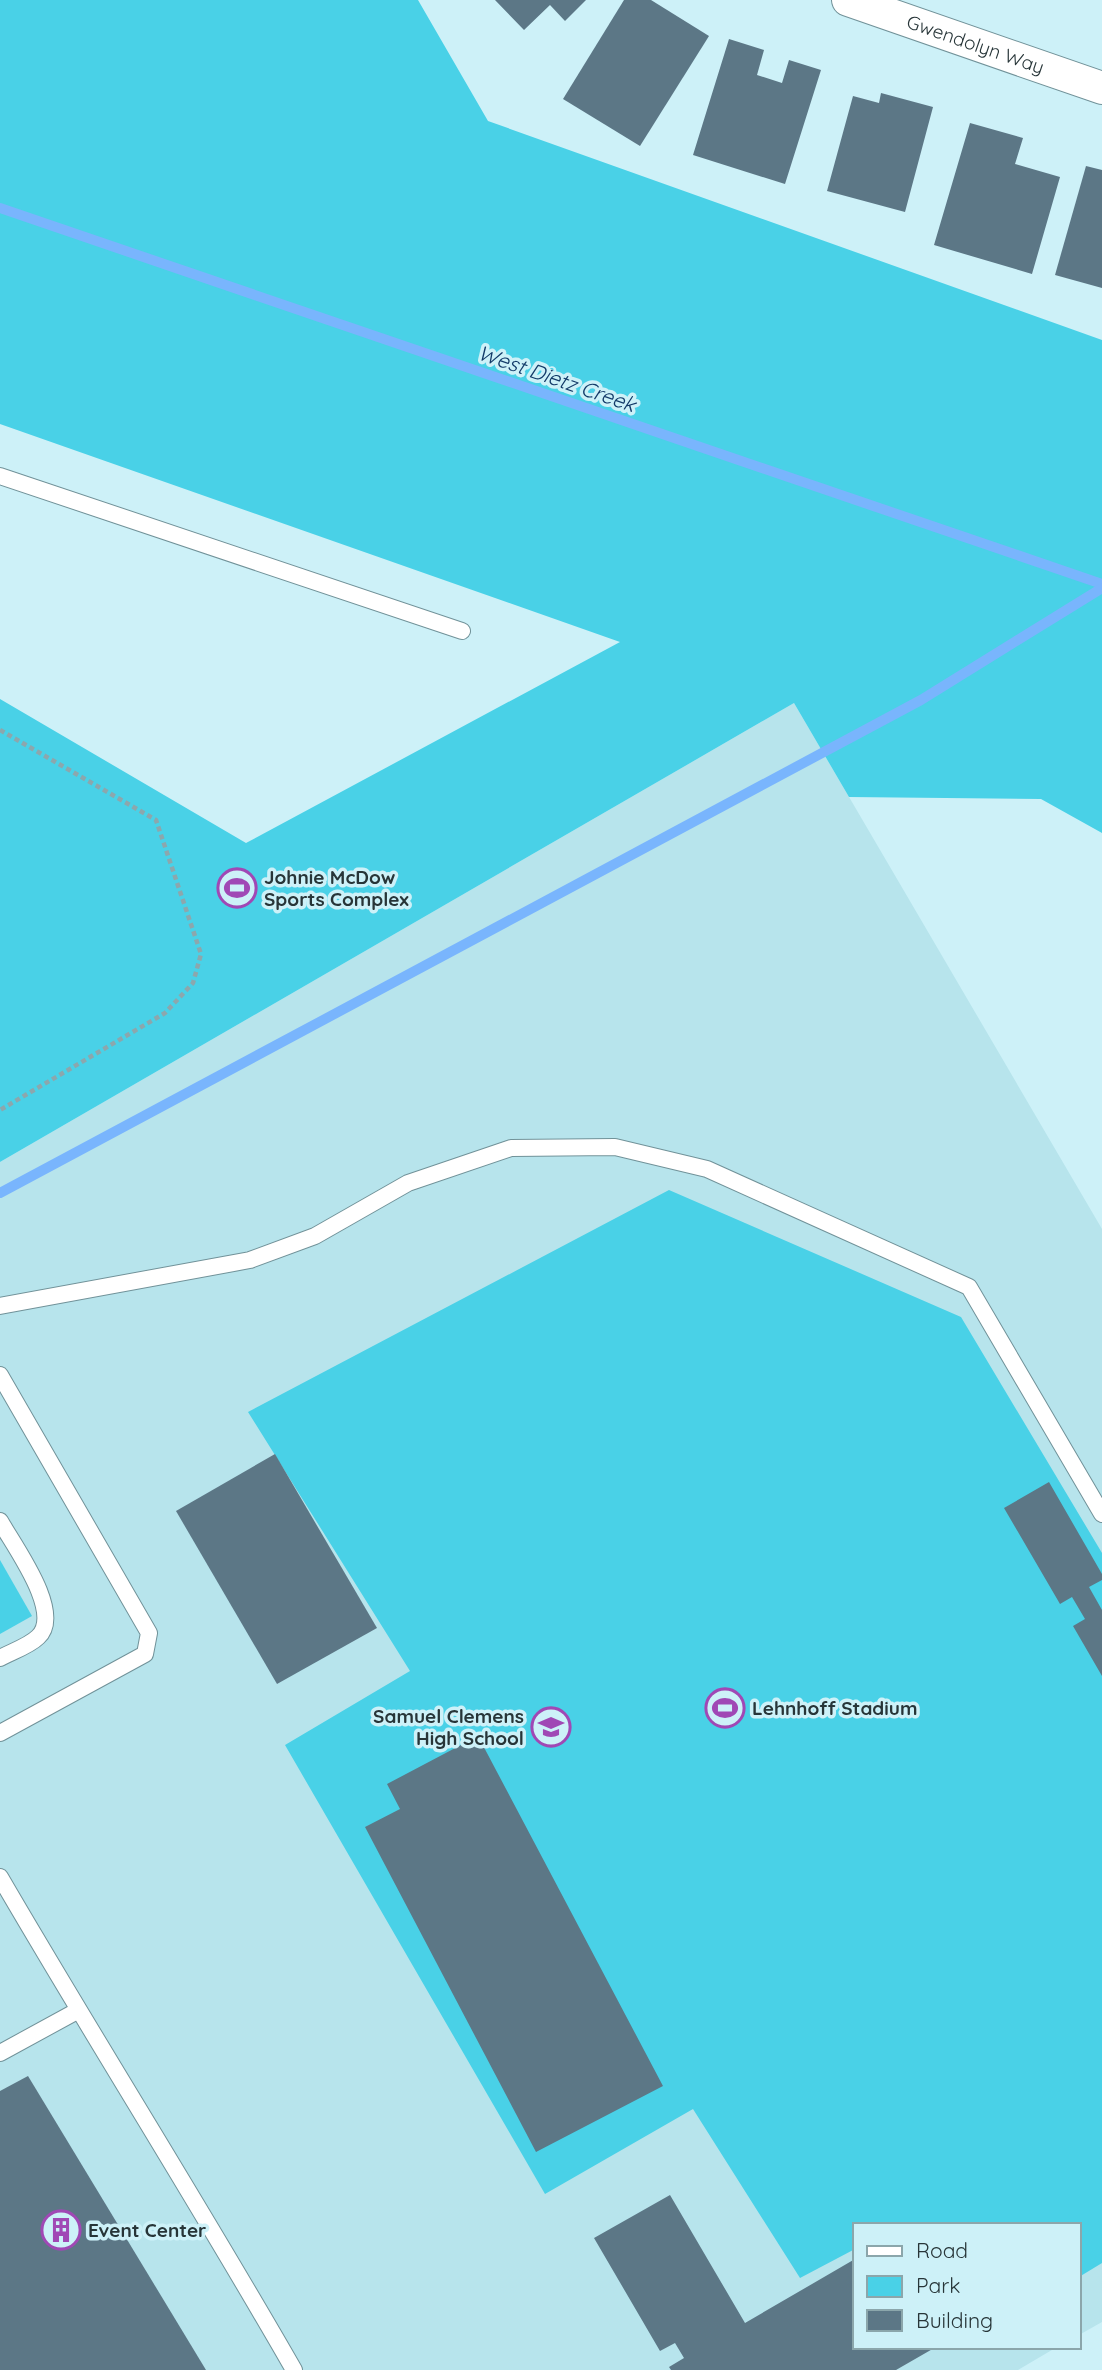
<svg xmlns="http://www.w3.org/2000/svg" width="1102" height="2370" font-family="Quicksand,sans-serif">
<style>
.built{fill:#b7e4ec}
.green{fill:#49d1e7}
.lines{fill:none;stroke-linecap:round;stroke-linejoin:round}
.stream{stroke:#79b5fd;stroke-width:10}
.building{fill:#5c7786}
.service-casing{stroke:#719299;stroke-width:18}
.minor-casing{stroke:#719299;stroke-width:34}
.path{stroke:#8ca7ad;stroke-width:4.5;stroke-dasharray:5 3.5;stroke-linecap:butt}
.service{stroke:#fff;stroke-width:16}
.minor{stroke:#fff;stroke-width:32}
.labels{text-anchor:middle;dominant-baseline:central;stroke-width:7;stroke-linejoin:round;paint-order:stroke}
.street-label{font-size:19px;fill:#273538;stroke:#cdf1f8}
.poi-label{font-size:19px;font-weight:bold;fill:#273538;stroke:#cdf1f8;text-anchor:start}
.water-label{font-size:21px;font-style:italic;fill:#123a68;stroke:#cdf1f8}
</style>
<rect width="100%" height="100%" fill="#cdf1f8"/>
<!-- built -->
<path class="built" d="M794,703L1102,1229V2322L1079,2335V2225H855V2347H1057L1018,2370H0V1162Z"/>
<!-- green -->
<g class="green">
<path d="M0,0H418L488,121L1102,340V833L1041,799L849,797L794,703L0,1162V699L246,843L620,642L0,424Z"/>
<path d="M669,1190L961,1317L1102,1553V2263L1079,2277V2225H855V2249L800,2278L693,2109L545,2194L285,1745L410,1671L248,1412Z"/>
<path d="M0,1560L32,1616L0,1634Z"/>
</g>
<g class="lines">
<!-- stream -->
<g class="stream">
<path d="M0,208L1102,584"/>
<path d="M0,1193L921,700L1102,588"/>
</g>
</g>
<!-- building -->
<g class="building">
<path d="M495,0H586L565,21L550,5L524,30Z"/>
<path d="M624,0H651L709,36L640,146L563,99Z"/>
<path d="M729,39L764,50L757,75L782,83L789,60L821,70L785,184L693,155Z"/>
<path d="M881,93L933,107L905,212L827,191L853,96L879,103Z"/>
<path d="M970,123L1023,138L1015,164L1060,177L1032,274L934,245Z"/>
<path d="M1086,166L1102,170V288L1055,275Z"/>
<path d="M275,1454L377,1628L277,1684L176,1511Z"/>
<path d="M1049,1482L1102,1574V1580L1089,1587L1102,1610V1676L1073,1626L1085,1619L1072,1597L1060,1604L1004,1508Z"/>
<path d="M478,1736L663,2086L536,2152L365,1827L400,1809L387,1784Z"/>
<path d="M28,2076L206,2370H0V2091Z"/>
<path d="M670,2195L745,2323L855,2259V2347H936L896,2370H671L669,2367L684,2358L675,2343L660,2351L594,2238Z"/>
</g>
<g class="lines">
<!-- service casing -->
<g class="service-casing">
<g id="service">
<path d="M0,476L462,631"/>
<path d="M0,1306L250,1260L315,1236L408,1183L511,1148L615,1147L707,1169L969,1287L1102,1514"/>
<path d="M0,1375L149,1633L145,1654L0,1733"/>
<path d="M0,1521C14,1546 64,1613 38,1637C29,1646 11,1652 0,1658"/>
<path d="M0,1877C96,2042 199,2204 294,2370"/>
<path d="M0,2053L77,2011"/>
</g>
</g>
<!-- minor casing -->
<g class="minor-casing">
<g id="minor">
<path id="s1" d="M848,0L1102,88"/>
</g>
</g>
<!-- path -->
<path class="path" d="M0,730L156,820L201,954L193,983L165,1013L0,1110"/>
<!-- service -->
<use href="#service" class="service"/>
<!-- minor -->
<use href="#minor" class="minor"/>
</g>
<!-- icons -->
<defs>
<g id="stadium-ring" transform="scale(2.0125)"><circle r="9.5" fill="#cdf1f8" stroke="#a048b5" stroke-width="1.5"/><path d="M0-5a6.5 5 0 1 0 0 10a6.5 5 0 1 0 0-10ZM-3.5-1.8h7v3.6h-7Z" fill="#a048b5"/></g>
<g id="school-ring" transform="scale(2.0125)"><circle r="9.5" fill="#cdf1f8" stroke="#a048b5" stroke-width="1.5"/><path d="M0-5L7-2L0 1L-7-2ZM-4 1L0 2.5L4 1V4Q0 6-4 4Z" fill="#a048b5"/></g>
<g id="building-ring" transform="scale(2.0125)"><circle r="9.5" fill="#cdf1f8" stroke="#a048b5" stroke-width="1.5"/><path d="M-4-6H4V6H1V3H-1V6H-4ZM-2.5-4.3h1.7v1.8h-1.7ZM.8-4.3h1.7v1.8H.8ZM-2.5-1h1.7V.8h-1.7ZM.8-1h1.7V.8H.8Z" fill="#a048b5"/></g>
</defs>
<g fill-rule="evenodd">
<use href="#stadium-ring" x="237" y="888"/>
<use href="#stadium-ring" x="725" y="1708"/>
<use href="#school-ring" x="551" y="1727"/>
<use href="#building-ring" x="61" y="2230"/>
</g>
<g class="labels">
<!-- street labels -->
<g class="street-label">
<text stroke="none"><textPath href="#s1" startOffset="135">Gwendolyn Way</textPath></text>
</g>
<!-- poi labels -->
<g class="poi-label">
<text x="264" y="877">Johnie McDow<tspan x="264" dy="22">Sports Complex</tspan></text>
<text x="752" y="1708">Lehnhoff Stadium</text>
<text x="524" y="1716" text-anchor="end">Samuel Clemens<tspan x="524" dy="22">High School</tspan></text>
<text x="88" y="2230">Event Center</text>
</g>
<!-- water labels -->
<g class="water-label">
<text transform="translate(557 378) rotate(19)">West Dietz Creek</text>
</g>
</g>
<!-- legend -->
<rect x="853" y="2223" width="228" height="126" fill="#cdf1f8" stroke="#8ba6ab" stroke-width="2"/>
<rect x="867" y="2246" width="35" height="10" fill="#ffffff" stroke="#8ba6ab" stroke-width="2"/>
<text x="916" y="2258" font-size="21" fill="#273538">Road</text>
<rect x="867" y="2276" width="35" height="21" fill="#49d1e7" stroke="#8ba6ab" stroke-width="2"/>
<text x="916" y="2293" font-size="21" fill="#273538">Park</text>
<rect x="867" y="2310" width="35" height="21" fill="#5c7786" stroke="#8ba6ab" stroke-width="2"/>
<text x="916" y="2328" font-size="21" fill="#273538">Building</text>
</svg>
